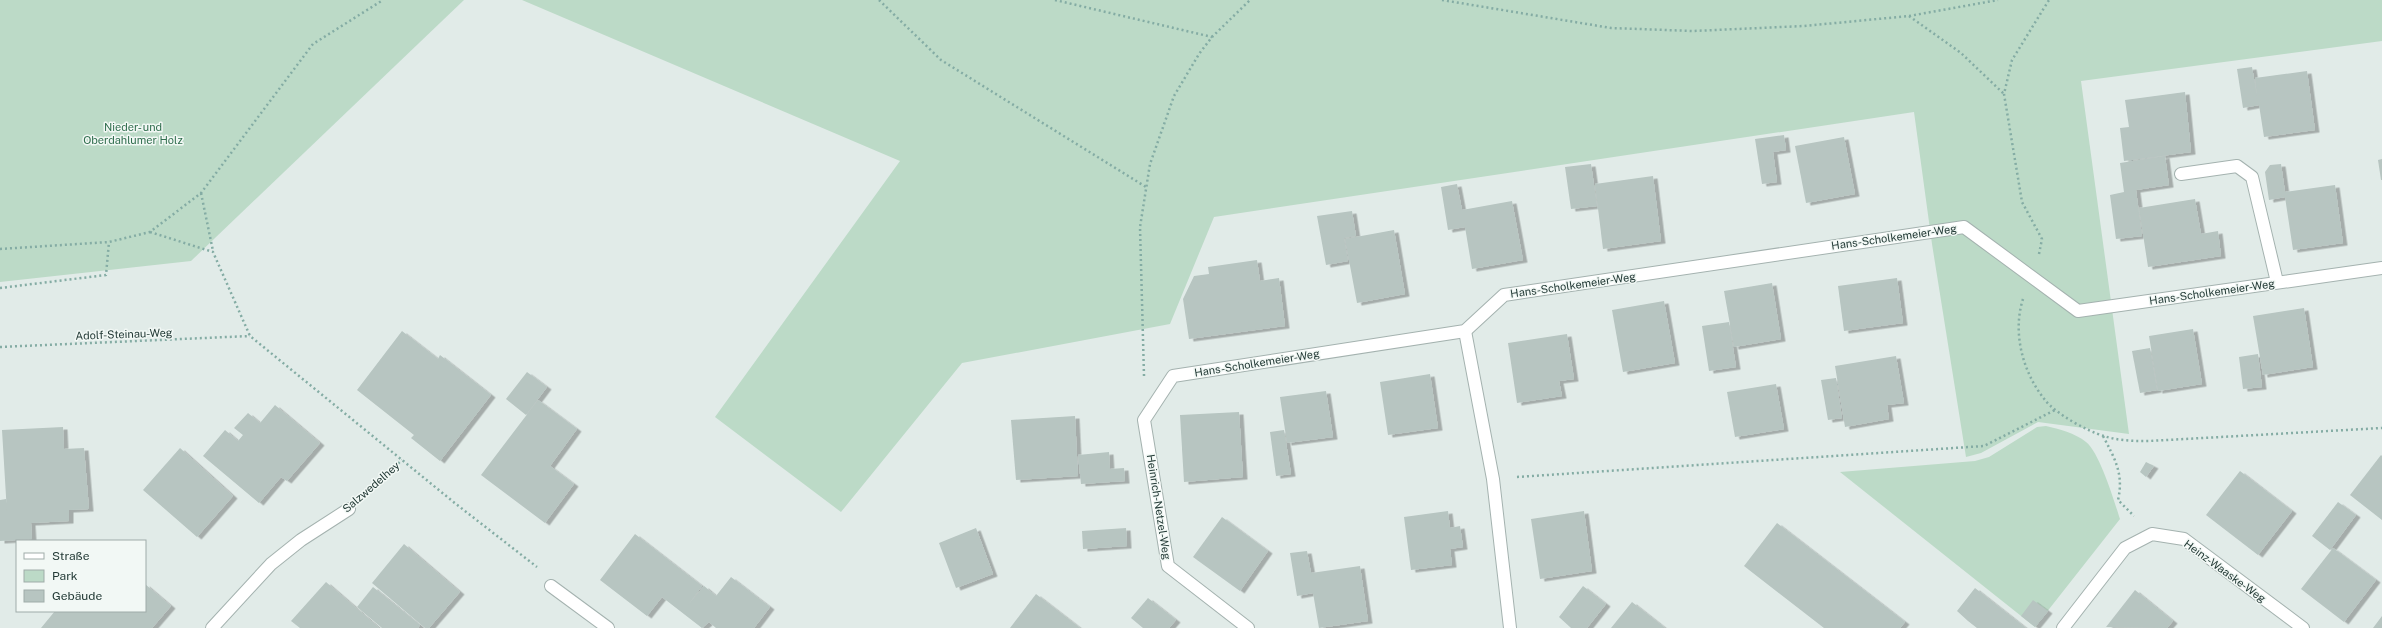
<svg xmlns="http://www.w3.org/2000/svg" width="2382" height="628" font-family="'Public Sans',sans-serif">
<style>
.green{fill:#bcdac7}
.building{fill:#b7c5c1;filter:url(#shadow)}
.lines{fill:none;stroke-linecap:round;stroke-linejoin:round}
.minor-casing{stroke:#a4b2af;stroke-width:14}
.path{stroke:#84aca4;stroke-width:2.5;stroke-dasharray:2 3;stroke-linecap:butt}
.minor{stroke:#fff;stroke-width:12}
.labels{text-anchor:middle;dominant-baseline:central;stroke-width:3;stroke-linejoin:round;paint-order:stroke}
.park-label{font-size:11px;fill:#306e4e;stroke:#f2f8f5}
.street-label{font-size:11px;fill:#233a36;stroke:#f2f8f5}
</style>
<defs>
<filter id="shadow"><feDropShadow dx="4.5" dy="2.5" stdDeviation="0" flood-color="#0004"/></filter>
</defs>
<rect width="100%" height="100%" fill="#e1ebe8"/>
<!-- green -->
<g class="green">
<path d="M0,0H464L191,261L0,282Z"/>
<path d="M522,0H2382V41L2081,81L2129,434L2038,422L1981,453L1966,457L1932,244L1914,112L1214,217L1170,324L962,363L841,512L715,417L900,161Z"/>
<path d="M2046,426C2059,429 2075,433 2086,442C2100,453 2114,501 2120,519L2035,627L1840,472L1975,461L1989,457L2037,427Z"/>
</g>
<!-- building -->
<g class="building">
<path d="M2252,67L2257,96L2255,78L2307,71L2315,130L2264,137L2259,105L2243,108L2237,69Z"/>
<path d="M2185,92L2191,152L2124,161L2120,128L2129,127L2125,100Z"/>
<path d="M1784,135L1786,150L1773,152L1777,182L1762,184L1755,139Z"/>
<path d="M1844,137L1855,194L1806,203L1795,146Z"/>
<path d="M2165,156L2169,185L2136,190L2142,236L2116,239L2110,195L2124,192L2120,163Z"/>
<path d="M2382,159V180H2381L2378,160Z"/>
<path d="M1591,164L1597,206L1571,209L1565,167Z"/>
<path d="M2281,164L2285,192L2335,185L2343,243L2293,250L2285,197L2269,200L2265,172L2270,165Z"/>
<path d="M1653,176L1661,241L1603,249L1595,184Z"/>
<path d="M1457,184L1462,210L1512,201L1523,260L1472,269L1465,227L1448,230L1441,187Z"/>
<path d="M2195,199L2201,234L2218,231L2221,256L2148,267L2139,208Z"/>
<path d="M1352,211L1356,236L1344,238L1348,261L1326,265L1317,216Z"/>
<path d="M1394,230L1405,294L1357,303L1345,239Z"/>
<path d="M1257,260L1260,281L1279,278L1285,326L1189,339L1183,299L1194,276L1209,274L1208,267Z"/>
<path d="M1897,278L1903,323L1844,331L1838,286Z"/>
<path d="M1772,283L1781,339L1734,347L1724,291Z"/>
<path d="M1664,301L1675,363L1623,372L1612,310Z"/>
<path d="M2304,308L2313,367L2263,375L2253,316Z"/>
<path d="M1729,322L1736,367L1709,371L1702,326Z"/>
<path d="M2193,329L2202,384L2158,391L2149,336Z"/>
<path d="M402,331L438,359L440,355L491,395L440,461L411,438L414,435L357,390Z"/>
<path d="M1567,334L1574,379L1559,381L1562,396L1517,403L1508,343Z"/>
<path d="M2150,348L2157,390L2140,393L2132,351Z"/>
<path d="M2258,354L2262,387L2243,389L2239,357Z"/>
<path d="M1896,356L1904,403L1887,405L1889,419L1845,427L1835,366Z"/>
<path d="M527,372L547,387L526,415L506,399Z"/>
<path d="M1430,374L1438,428L1388,435L1380,382Z"/>
<path d="M1836,378L1842,418L1828,420L1821,380Z"/>
<path d="M1776,384L1784,429L1735,437L1727,392Z"/>
<path d="M1326,391L1333,437L1287,443L1280,397Z"/>
<path d="M538,400L577,429L550,466L574,484L545,523L481,475Z"/>
<path d="M275,405L320,443L287,481L281,477L259,503L203,456L225,430L238,441L243,435L234,428L248,413L260,423Z"/>
<path d="M1239,412L1243,477L1184,482L1180,415Z"/>
<path d="M1075,416L1078,476L1016,480L1011,420Z"/>
<path d="M63,427L64,449L84,448L89,509L69,510V521L31,523L32,539L0,541V500L6,499L7,513L2,430Z"/>
<path d="M1284,430L1291,474L1276,476L1270,432Z"/>
<path d="M180,448L233,496L197,537L143,490Z"/>
<path d="M1109,452L1110,469L1124,468L1125,481L1081,484L1078,455Z"/>
<path d="M2381,455L2382,456V520L2350,495Z"/>
<path d="M2146,462L2154,466L2146,477L2140,472Z"/>
<path d="M2240,471L2292,511L2258,555L2206,515Z"/>
<path d="M2338,502L2356,515L2330,550L2312,536Z"/>
<path d="M1448,511L1450,528L1460,526L1463,547L1450,549L1452,565L1411,570L1404,517Z"/>
<path d="M1584,511L1592,571L1540,579L1531,519Z"/>
<path d="M1222,517L1268,551L1240,591L1193,557Z"/>
<path d="M1777,523L1905,622L1900,628H1824L1744,566Z"/>
<path d="M976,528L993,574L956,588L939,543Z"/>
<path d="M1126,528L1127,546L1083,549L1082,531Z"/>
<path d="M635,534L702,586L688,605L704,586L716,596L731,577L770,607L754,628H716L709,622L702,628L662,597L647,616L600,580Z"/>
<path d="M404,544L460,592L429,628H425L372,583Z"/>
<path d="M2333,548L2376,580L2344,622L2301,589Z"/>
<path d="M1307,551L1311,573L1360,566L1368,621L1319,628L1313,593L1297,596L1290,553Z"/>
<path d="M326,582L370,620L379,628H300L291,621Z"/>
<path d="M145,584L171,606L152,628H41L55,611H145Z"/>
<path d="M1583,586L1606,604L1587,628H1571L1559,617Z"/>
<path d="M373,587L420,625L418,628H382L357,607Z"/>
<path d="M1975,588L2022,625L2026,628H1977L1968,621L1957,611Z"/>
<path d="M2135,590L2173,621L2167,628L2106,627Z"/>
<path d="M1036,594L1080,628H1010Z"/>
<path d="M1148,598L1176,620L1169,628H1143L1131,618Z"/>
<path d="M2033,600L2048,611L2035,627L2021,616Z"/>
<path d="M1632,602L1665,628H1611Z"/>
<path d="M2382,616V628H2373Z"/>
</g>
<g class="lines">
<!-- minor casing -->
<g class="minor-casing">
<g id="minor">
<path d="M2181,174L2237,166L2252,177L2277,282"/>
<path d="M1465,331L1493,479L1510,628"/>
<path d="M551,586L608,628"/>
<path d="M212,628L271,564L301,540L349,509"/>
<path d="M1248,628L1168,566L1144,420L1173,376L1465,331L1504,295L1964,227L2078,311L2382,268"/>
<path d="M2063,628L2125,548L2152,534L2184,539L2303,628"/>
</g>
</g>
<!-- path -->
<g class="path">
<path d="M879,0L941,60L1146,187"/>
<path d="M1055,0L1212,37"/>
<path d="M1442,0L1611,28L1693,31L1804,26L1909,16L1998,0"/>
<path d="M1909,16L1961,53L2004,94"/>
<path d="M201,193L213,251"/>
<path d="M150,232L213,252L250,336L456,504L537,567"/>
<path d="M0,249L109,242L150,232L201,193L313,44L383,0"/>
<path d="M2039,254L2042,239L2022,202L2004,94L2012,60L2049,0"/>
<path d="M0,288L106,275L109,242"/>
<path d="M2023,299C2012,333 2023,373 2045,400C2056,414 2087,431 2104,436C2119,441 2134,441 2149,441L2382,428"/>
<path d="M0,347L250,336"/>
<path d="M1144,376L1140,227L1150,164L1174,96L1199,54L1212,37L1250,0"/>
<path d="M2103,436C2115,459 2124,474 2118,500L2134,516"/>
<path d="M1517,477L1984,446L2055,410"/>
<path d="M365,494L402,460"/>
</g>
<!-- minor -->
<use href="#minor" class="minor"/>
</g>
<g class="labels">
<!-- park labels -->
<g class="park-label">
<text x="133" y="127">Nieder- und<tspan x="133" dy="13">Oberdahlumer Holz</tspan></text>
</g>
<!-- street labels -->
<g class="street-label">
<text transform="translate(1894 237) rotate(-8)">Hans-Scholkemeier-Weg</text>
<text transform="translate(1573 285) rotate(-8)">Hans-Scholkemeier-Weg</text>
<text transform="translate(2212 292) rotate(-8)">Hans-Scholkemeier-Weg</text>
<text transform="translate(124 334) rotate(-2)">Adolf-Steinau-Weg</text>
<text transform="translate(1257 363) rotate(-9)">Hans-Scholkemeier-Weg</text>
<text transform="translate(371 487) rotate(-41)">Salzwedelhey</text>
<text transform="translate(1159 507) rotate(81)">Heinrich-Netzel-Weg</text>
<text transform="translate(2225 571) rotate(36)">Heinz-Waaske-Weg</text>
</g>
</g>
<!-- legend -->
<rect x="16" y="540" width="130" height="72" fill="#f2f8f5" stroke="#9faca9"/>
<rect x="24" y="553" width="20" height="6" fill="#ffffff" stroke="#9faca9"/>
<text x="52" y="560" font-size="12" fill="#233a36">Straße</text>
<rect x="24" y="570" width="20" height="12" fill="#bcdac7" stroke="#9faca9"/>
<text x="52" y="580" font-size="12" fill="#233a36">Park</text>
<rect x="24" y="590" width="20" height="12" fill="#b7c5c1" stroke="#9faca9"/>
<text x="52" y="600" font-size="12" fill="#233a36">Gebäude</text>
</svg>
